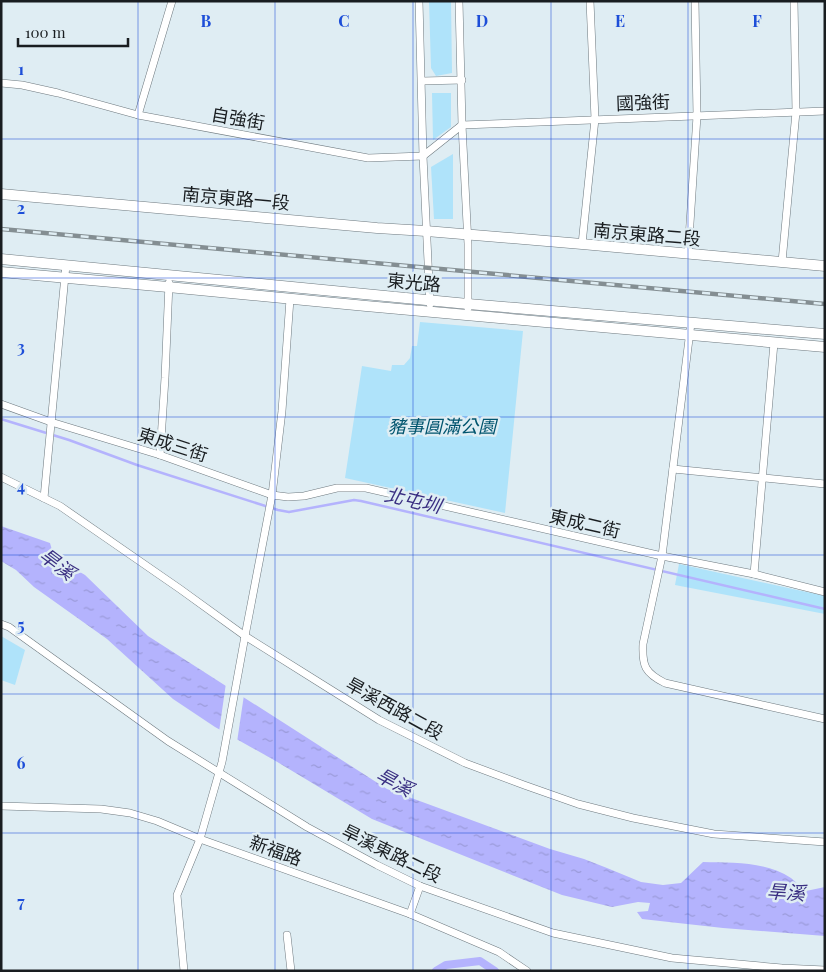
<svg xmlns="http://www.w3.org/2000/svg" width="826" height="972" font-family="'Playfair Display','Noto Sans TC',serif">
<style>
.park{fill:#afe3fa}
.water{fill:url(#water-ripples)}
.pier{fill:#dfedf3}
.lines{fill:none;stroke-linecap:round;stroke-linejoin:round}
.stream{stroke:#b4b3fd;stroke-width:2.5}
.canal{stroke:#b4b3fd;stroke-width:8}
.street-casing{stroke:#6e797f;stroke-width:8}
.secondary-casing{stroke:#6e797f;stroke-width:11}
.street{stroke:#fff;stroke-width:7}
.secondary{stroke:#fff;stroke-width:10}
.rail-casing{stroke:#848e92;stroke-width:4.5}
.rail{stroke:#dfedf3;stroke-width:2.5;stroke-dasharray:8;stroke-linecap:butt}
.grid{fill:none;stroke:#1d4ed8;stroke-width:1;stroke-opacity:0.55}
.labels{text-anchor:middle;dominant-baseline:central;stroke-width:5;stroke-linejoin:round;paint-order:stroke}
.street-label{font-size:18px;fill:#191d20;stroke:#dfedf3}
.park-label{font-size:18px;font-style:italic;fill:#00546e;stroke:#dfedf3}
.water-label{font-size:19px;font-style:italic;fill:#3a2f82;stroke:#dfedf3}
.grid-label{font-size:16px;text-anchor:middle;font-weight:bold;fill:#1d4ed8;stroke:#dfedf3;stroke-width:5;stroke-linejoin:round;paint-order:stroke}
</style>
<defs>
<pattern id="water-ripples" width="26" height="14" patternUnits="userSpaceOnUse" patternTransform="scale(1.25)"><rect width="26" height="14" fill="#b4b3fd"/><path d="M2 4q2-2 4 0t4 0M15 11q2-2 4 0t4 0" fill="none" stroke="#9a9ad9"/></pattern>
</defs>
<rect width="100%" height="100%" fill="#dfedf3"/>
<!-- park -->
<g class="park">
<path d="M429,1H451L452,73L436,76L431,68Z"/>
<path d="M432,93H451V127L433,140Z"/>
<path d="M453,154V219H434L431,167Z"/>
<path d="M420,322L523,331L505,513L345,478L362,366L391,371L392,365H404L410,358L412,346H417Z"/>
<path d="M679,564L825,596V614L675,585Z"/>
<path d="M1,636L25,650L15,685L1,680Z"/>
</g>
<!-- water -->
<path class="water" d="M1,526L50,543L54,557L85,575L148,636L387,789L550,849L584,859L607,868L641,882L663,885L681,883L703,862C732,863 766,861 791,878C796,882 801,887 806,891L825,887V936L723,928L642,919L637,912L648,911L650,903L638,902L612,907L562,895L372,819L274,760L215,727L173,699L107,639L34,587L16,570L1,561Z"/>
<!-- pier -->
<path class="pier" d="M226,683L244,695L237,742L219,732Z"/>
<g class="lines">
<!-- stream -->
<path class="stream" d="M1,419L69,440L137,465L278,510L289,512L354,500L361,501L825,609"/>
<!-- canal -->
<path class="canal" d="M436,971L446,965L480,961L495,971"/>
<!-- street casing -->
<g class="street-casing">
<g id="street">
<path d="M419,1L423,156L430,304"/>
<path d="M459,1L462,125L468,244V308"/>
<path d="M422,81L462,80"/>
<path d="M1,83L22,85L58,93L138,115L368,158L423,156L462,125L825,111"/>
<path d="M138,115L172,1"/>
<path d="M582,244L595,119L590,1"/>
<path d="M688,254L697,116L695,1"/>
<path d="M782,262L796,112L794,1"/>
<path d="M691,323L662,556L643,644C642,666 645,673 665,683L825,719"/>
<path d="M1,404L51,422L160,455L272,495L288,497L304,496L337,488H366L662,556L754,574L825,592"/>
<path d="M160,455L165,378L169,283"/>
<path d="M673,469L825,484"/>
<path d="M1,477L60,506L180,589L245,636L328,688L379,720L465,763L524,785L578,804L633,818L714,834L825,842"/>
<path d="M44,498L66,265"/>
<path d="M754,574L774,343"/>
<path d="M1,624L9,627L168,741L307,827L377,865L420,886L553,933L672,958L782,968L825,970"/>
<path d="M1,806L101,809L130,813L157,821L200,839L410,914L499,952L527,971"/>
<path d="M410,914L420,886"/>
<path d="M287,935L291,971"/>
<path d="M184,971L177,895L200,839L222,762L245,636L272,495L282,411L290,299"/>
</g>
</g>
<!-- secondary casing -->
<g class="secondary-casing">
<g id="secondary">
<path d="M1,194L377,228L426,231L582,244L825,266"/>
<path d="M1,259L468,304L825,334"/>
<path d="M1,272L168,287L366,306L825,347"/>
</g>
</g>
<!-- street -->
<use href="#street" class="street"/>
<!-- secondary -->
<use href="#secondary" class="secondary"/>
<!-- rail casing -->
<g class="rail-casing">
<path id="rail" d="M1,229L825,304"/>
</g>
<!-- rail -->
<use href="#rail" class="rail"/>
</g>
<!-- grid -->
<path class="grid" d="M138,1V971M275,1V971M413,1V971M551,1V971M688,1V971M1,139H825M1,278H825M1,417H825M1,555H825M1,694H825M1,833H825"/>
<g class="labels">
<!-- street labels -->
<g class="street-label">
<text transform="translate(643 102) rotate(-2)">國強街</text>
<text transform="translate(238 118) rotate(10)">自強街</text>
<text transform="translate(236 198) rotate(5)">南京東路一段</text>
<text transform="translate(647 234) rotate(5)">南京東路二段</text>
<text transform="translate(414 282) rotate(5)">東光路</text>
<text transform="translate(173 444) rotate(18)">東成三街</text>
<text transform="translate(585 523) rotate(13)">東成二街</text>
<text transform="translate(395 708) rotate(29)">旱溪西路二段</text>
<text transform="translate(276 850) rotate(20)">新福路</text>
<text transform="translate(392 853) rotate(26)">旱溪東路二段</text>
</g>
<!-- park labels -->
<g class="park-label">
<text x="442" y="426">豬事圓滿公園</text>
</g>
<!-- water labels -->
<g class="water-label">
<text transform="translate(413 499) rotate(13)">北屯圳</text>
<text transform="translate(58 563) rotate(37)">旱溪</text>
<text transform="translate(395 781) rotate(28)">旱溪</text>
<text transform="translate(786 891) rotate(4)">旱溪</text>
</g>
</g>
<g class="grid-label">
<text x="206" y="27">B</text>
<text x="344" y="27">C</text>
<text x="482" y="27">D</text>
<text x="620" y="27">E</text>
<text x="757" y="27">F</text>
<text x="21" y="75">1</text>
<text x="21" y="214">2</text>
<text x="21" y="353">3</text>
<text x="21" y="492">4</text>
<text x="21" y="631">5</text>
<text x="21" y="769">6</text>
<text x="21" y="908">7</text>
</g>
<!-- border -->
<rect width="826" height="972" fill="none" stroke="#191d20" stroke-width="5"/>
<!-- scale -->
<path d="M18 38v8h110v-8" fill="none" stroke="#191d20" stroke-width="2.5"/>
<text x="25" y="38" font-size="15" fill="#191d20" stroke="#dfedf3" stroke-width="4" paint-order="stroke">100 m</text>
</svg>
